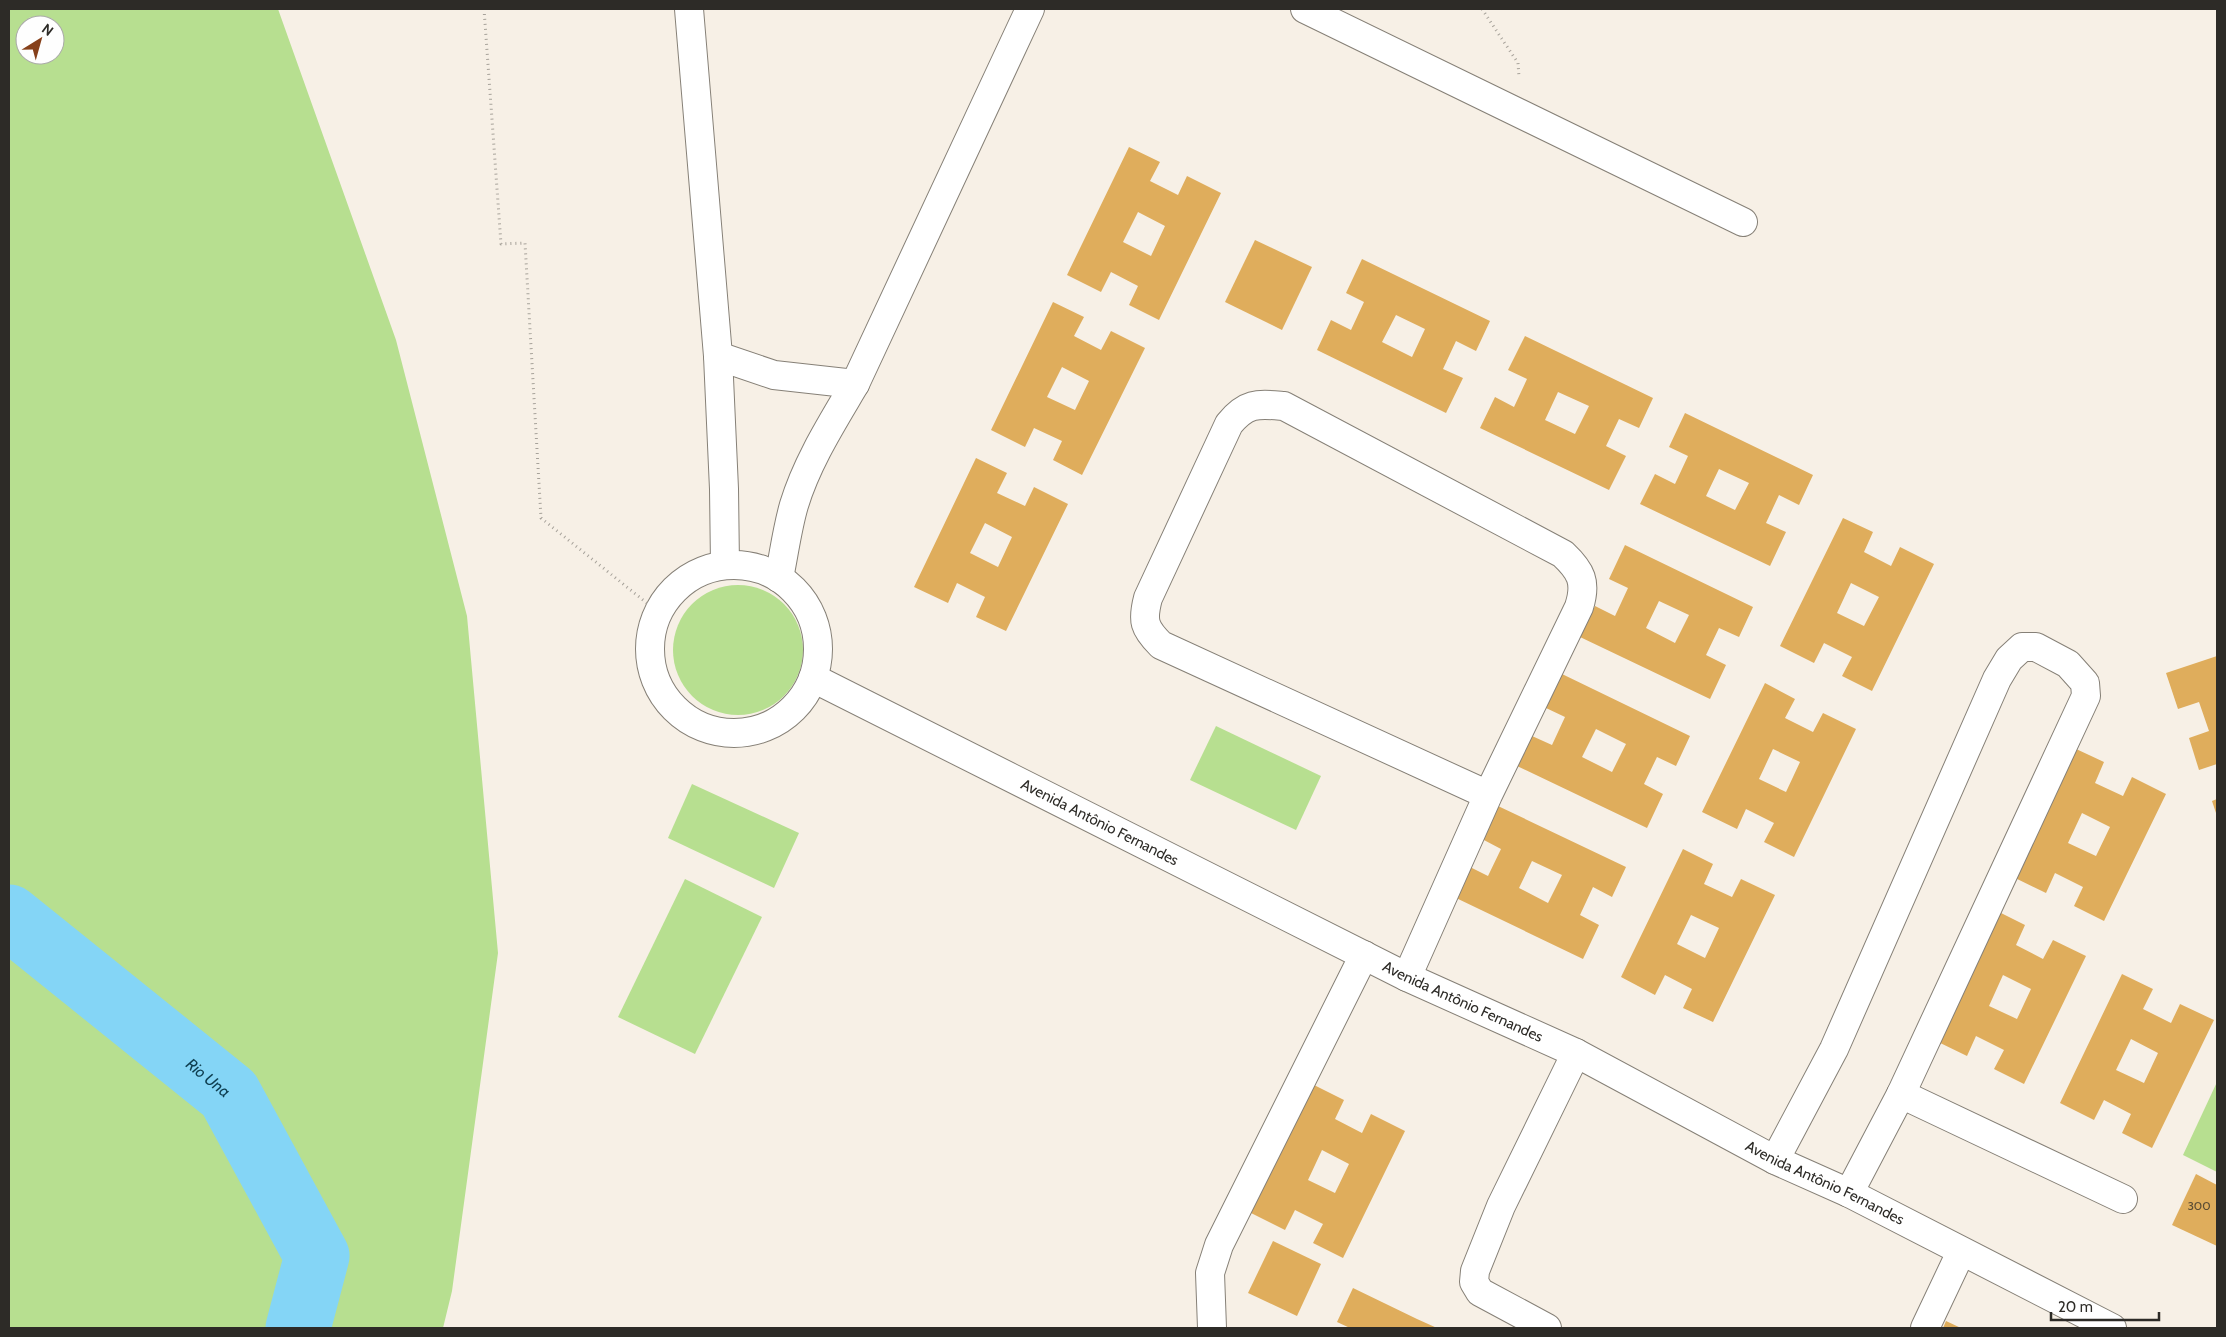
<svg xmlns="http://www.w3.org/2000/svg" width="2226" height="1337" font-family="Cabin,sans-serif">
<style>
.green{fill:#b7df90;fill-rule:evenodd}
.lines{fill:none;stroke-linecap:round;stroke-linejoin:round}
.river{stroke:#84d5f6;stroke-width:65}
.building{fill:#dfad5c;fill-rule:evenodd}
.minor-casing{stroke:#868077;stroke-width:30}
.path{stroke:#a7a29a;stroke-width:3;stroke-dasharray:1 4;stroke-linecap:butt}
.minor{stroke:#fff;stroke-width:28}
.labels{text-anchor:middle;dominant-baseline:central;stroke-width:4.5;stroke-linejoin:round;paint-order:stroke}
.number-label{font-size:12px;fill:#5a4c34}
.street-label{font-size:15px;fill:#2d2b27;stroke:#fefefe}
.water-label{font-size:16px;font-style:italic;fill:#0e3e50;stroke:#fefefe}
</style>
<rect width="100%" height="100%" fill="#f7f0e6"/>
<!-- green -->
<g class="green">
<path d="M9,9H278L396,340L467,616L498,953L452,1291L443,1328H9ZM25,25H55V55H25Z"/>
<circle cx="738" cy="650" r="65"/>
<path d="M1216,726L1321,776L1296,830L1190,780Z"/>
<path d="M692,784L799,833L774,888L668,838Z"/>
<path d="M685,879L762,917L695,1054L618,1017Z"/>
<path d="M2217,1082V1172L2183,1155Z"/>
</g>
<g class="lines">
<!-- river -->
<path class="river" id="s1" d="M9,917L229,1094L317,1256L298,1328"/>
</g>
<!-- building -->
<g class="building">
<path d="M1129,147L1160,162L1150,181L1178,195L1187,176L1221,193L1159,320L1129,305L1138,286L1111,272L1101,292L1067,275ZM1138,212L1165,226L1151,256L1123,242Z"/>
<path d="M1255,240L1312,267L1282,330L1225,302Z"/>
<path d="M1362,259L1490,321L1476,351L1456,341L1443,369L1463,378L1446,413L1317,350L1331,320L1351,330L1364,302L1346,293ZM1396,315L1425,329L1412,357L1382,342Z"/>
<path d="M1053,302L1084,317L1074,336L1101,350L1111,331L1145,348L1082,475L1053,460L1062,441L1034,428L1025,447L991,430ZM1062,367L1089,381L1075,410L1047,397Z"/>
<path d="M1525,336L1653,398L1639,428L1619,419L1606,446L1626,456L1609,490L1480,428L1495,397L1514,407L1527,379L1508,370ZM1558,392L1589,406L1575,434L1545,420Z"/>
<path d="M1685,413L1813,475L1799,505L1779,495L1766,523L1786,532L1770,566L1640,504L1655,474L1675,484L1688,456L1669,447ZM1719,469L1749,483L1735,510L1706,496Z"/>
<path d="M976,458L1007,473L997,493L1025,506L1034,487L1068,504L1006,631L976,617L985,597L957,583L948,603L914,587ZM985,523L1012,537L998,567L970,553Z"/>
<path d="M1843,518L1873,532L1864,552L1891,566L1900,547L1934,564L1872,691L1842,676L1852,657L1824,643L1814,663L1780,646ZM1851,583L1879,597L1864,626L1837,613Z"/>
<path d="M1625,545L1753,607L1739,637L1719,628L1706,655L1726,665L1710,699L1580,637L1595,606L1615,616L1628,588L1609,579ZM1659,601L1689,615L1675,643L1646,628Z"/>
<path d="M2217,656V764L2199,770L2189,738L2209,731L2199,702L2178,709L2166,673Z"/>
<path d="M1562,674L1690,736L1676,766L1657,757L1644,784L1663,794L1647,828L1517,766L1532,736L1552,745L1565,717L1546,708ZM1596,729L1626,744L1612,772L1582,757Z"/>
<path d="M1765,683L1795,699L1785,718L1813,732L1823,713L1856,729L1794,857L1764,842L1774,823L1746,809L1737,829L1702,812ZM1773,749L1800,762L1786,792L1759,779Z"/>
<path d="M2074,748L2104,762L2095,783L2123,796L2132,777L2166,794L2104,921L2074,906L2083,887L2055,873L2046,893L2011,876ZM2082,813L2110,827L2096,856L2068,843Z"/>
<path d="M2217,799V816L2212,801Z"/>
<path d="M1498,806L1626,867L1612,897L1593,887L1580,915L1599,925L1583,959L1454,897L1468,866L1488,876L1501,849L1482,839ZM1532,861L1562,875L1548,903L1519,888Z"/>
<path d="M1683,849L1713,864L1704,884L1732,897L1741,879L1775,895L1713,1022L1683,1008L1692,989L1665,975L1655,995L1621,977ZM1691,915L1719,928L1705,958L1677,944Z"/>
<path d="M1995,910L2025,925L2016,945L2043,959L2053,940L2086,956L2024,1084L1994,1069L2004,1050L1976,1036L1967,1056L1932,1039ZM2003,975L2031,989L2017,1019L1989,1006Z"/>
<path d="M2122,974L2153,989L2143,1009L2171,1023L2180,1004L2214,1020L2152,1148L2122,1133L2131,1114L2104,1100L2094,1120L2060,1103ZM2131,1039L2158,1053L2144,1083L2116,1070Z"/>
<path d="M1314,1085L1344,1100L1335,1119L1362,1133L1371,1114L1405,1131L1343,1258L1313,1243L1323,1224L1295,1210L1285,1230L1251,1213ZM1322,1150L1349,1164L1335,1193L1308,1180Z"/>
<path d="M2196,1174L2217,1185V1246L2172,1225Z"/>
<path d="M1273,1241L1321,1264L1297,1316L1248,1293Z"/>
<path d="M1353,1288L1417,1319L1437,1328H1350L1337,1322Z"/>
<path d="M1946,1321L1961,1328H1943Z"/>
</g>
<g class="lines">
<!-- minor casing -->
<g class="minor-casing">
<g id="minor">
<path d="M689,9L718,356L724,489L725,565"/>
<path d="M1305,9L1743,222"/>
<path d="M718,356L774,375L855,384"/>
<circle cx="734" cy="649" r="84"/>
<path d="M779,578C784,554 787,529 794,505C807,462 832,423 855,384L1030,9"/>
<path id="s2" d="M813,678L1407,977L1576,1053L1775,1160L1849,1193L2112,1328"/>
<path d="M1407,977L1488,795L1579,607C1587,582 1581,571 1563,554L1284,406C1258,404 1247,402 1229,424L1148,598C1142,621 1144,628 1161,645L1488,795"/>
<path d="M1901,1094L2123,1199"/>
<path d="M1775,1160L1834,1049L1997,679L2009,659L2022,647H2036L2068,664L2085,683L2086,696L1901,1094L1849,1193"/>
<path d="M1212,1328L1210,1273L1219,1245L1364,955"/>
<path d="M1547,1328L1480,1292L1474,1282L1475,1271L1501,1206L1576,1053"/>
<path d="M1925,1328L1961,1252"/>
</g>
</g>
<!-- path -->
<g class="path">
<path d="M484,9L501,244L525,243L541,518L658,612"/>
<path d="M1482,9L1518,63L1519,77"/>
</g>
<!-- minor -->
<use href="#minor" class="minor"/>
</g>
<g class="labels">
<!-- number labels -->
<g class="number-label">
<text x="2199" y="1205">300</text>
</g>
<!-- street labels -->
<g class="street-label">
<text stroke="none"><textPath href="#s2" startOffset="321">Avenida Antônio Fernandes</textPath></text>
<text stroke="none"><textPath href="#s2" startOffset="726">Avenida Antônio Fernandes</textPath></text>
<text stroke="none"><textPath href="#s2" startOffset="1131">Avenida Antônio Fernandes</textPath></text>
</g>
<!-- water labels -->
<g class="water-label">
<text stroke="none"><textPath href="#s1" startOffset="256">Rio Una</textPath></text>
</g>
</g>
<!-- border -->
<rect width="2226" height="1337" fill="none" stroke="#2d2b27" stroke-width="20"/>
<!-- north arrow -->
<g transform="translate(40 40) rotate(37)"><circle r="24" fill="#fefefe" stroke="#aaaaa8"/>
<path d="M0-4L9 19L0 12L-9 19Z" fill="#86401a"/>
<text y="-8" font-size="14" font-weight="bold" text-anchor="middle" fill="#2d2b27">N</text>
</g>
<!-- scale -->
<path d="M2051 1312v8h108v-8" fill="none" stroke="#2d2b27" stroke-width="2.5"/>
<text x="2058" y="1312" font-size="15" fill="#2d2b27" stroke="#fefefe" stroke-width="4" paint-order="stroke">20 m</text>
</svg>
